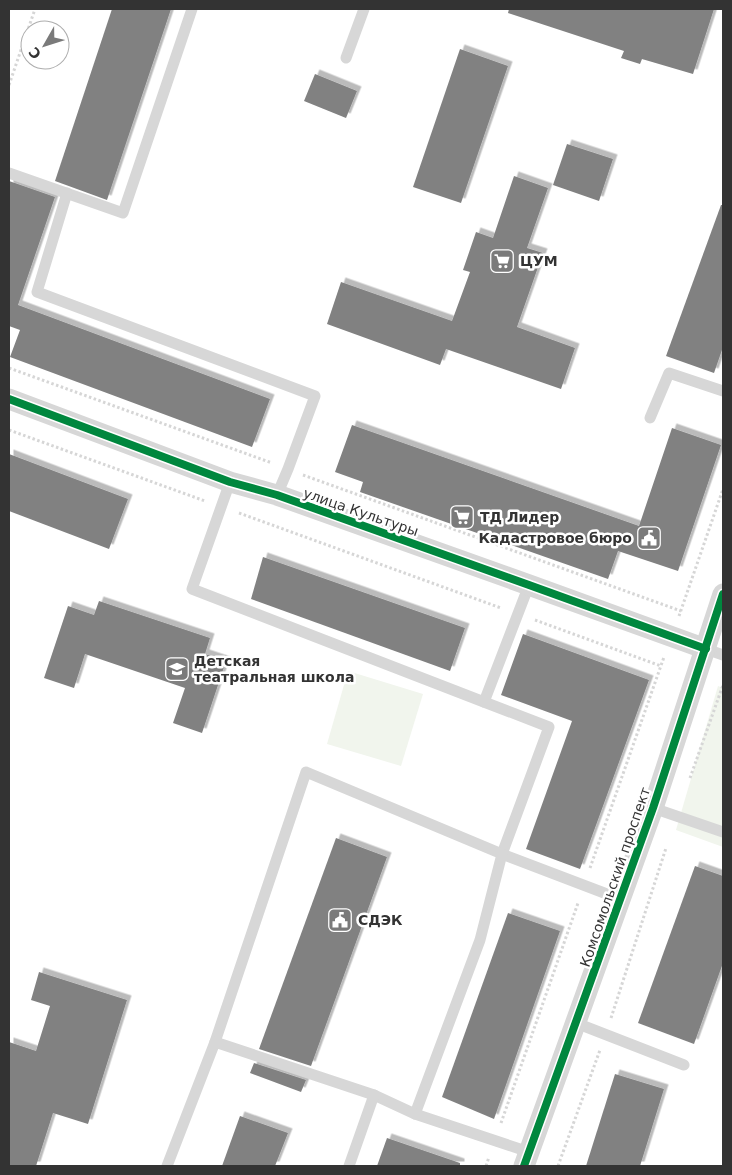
<svg xmlns="http://www.w3.org/2000/svg" width="732" height="1175" font-family="'DejaVu Sans',sans-serif">
<style>
.green{fill:#f1f5ed}
.building{fill:#818181;filter:url(#shadow)}
.lines{fill:none;stroke-linecap:round;stroke-linejoin:round}
.path{stroke:#d6d6d6;stroke-width:3;stroke-dasharray:2.5 2.5;stroke-linecap:butt}
.service{stroke:#d7d7d7;stroke-width:11}
.minor{stroke:#d7d7d7;stroke-width:21}
.cycleway-casing{stroke:#fff;stroke-width:11}
.cycleway{stroke:#00873e;stroke-width:8}
.labels{text-anchor:middle;dominant-baseline:central;stroke-width:5;stroke-linejoin:round;paint-order:stroke}
.poi-label{font-size:14px;font-weight:bold;fill:#333;stroke:#fff;text-anchor:start}
.street-label{font-size:14px;fill:#333;stroke:#fff}
</style>
<defs>
<filter id="shadow"><feDropShadow dx="4.5" dy="-4.5" stdDeviation="0" flood-color="#0004"/></filter>
</defs>
<rect width="100%" height="100%" fill="#fff"/>
<!-- green -->
<g class="green">
<path d="M348,671L423,694L401,766L327,744Z"/>
<path d="M718,686L723,688V847L676,830Z"/>
</g>
<!-- building -->
<g class="building">
<path d="M112,9H171L107,200L55,181Z"/>
<path d="M509,9H714L693,74L642,59L640,64L621,58L624,51L508,13Z"/>
<path d="M460,49L508,66L461,203L413,187Z"/>
<path d="M315,74L357,91L346,118L304,101Z"/>
<path d="M567,144L613,159L599,201L553,185Z"/>
<path d="M514,176L548,188L527,248L543,253L517,327L575,348L561,389L446,349L440,365L327,324L341,282L452,321L470,272L463,270L476,232L493,238Z"/>
<path d="M9,181L55,197L18,305L270,399L252,447L10,357L20,330L9,326Z"/>
<path d="M721,205H723V347L714,373L666,356Z"/>
<path d="M352,425L639,526L672,428L721,445L678,571L618,551L608,579L360,492L363,482L335,472Z"/>
<path d="M9,454L128,499L109,549L9,511Z"/>
<path d="M263,557L465,628L450,671L251,599Z"/>
<path d="M99,601L210,638L205,654L226,661L202,733L173,723L185,688L85,654L74,688L44,678L68,606L94,615Z"/>
<path d="M523,634L649,680L580,869L526,849L572,721L501,695Z"/>
<path d="M336,838L387,857L311,1066L259,1049Z"/>
<path d="M695,866L723,876V963L694,1044L638,1023Z"/>
<path d="M508,913L560,931L494,1119L442,1097Z"/>
<path d="M39,972L127,1000L88,1124L53,1113L36,1166H9V1042L36,1051L50,1006L31,1000Z"/>
<path d="M254,1063L306,1080L301,1092L250,1073Z"/>
<path d="M615,1074L664,1089L640,1166H586Z"/>
<path d="M240,1116L288,1133L275,1166H222Z"/>
<path d="M387,1138L460,1163V1166H377Z"/>
</g>
<g class="lines">
<!-- path -->
<g class="path">
<path d="M9,85L35,9"/>
<path d="M9,368L272,463"/>
<path d="M9,430L205,501"/>
<path d="M303,475L681,611"/>
<path d="M239,513L501,608"/>
<path d="M679,616L723,489"/>
<path d="M535,620L661,666"/>
<path d="M690,778L723,685"/>
<path d="M590,868L664,657"/>
<path d="M611,1018L666,848"/>
<path d="M501,1123L578,903"/>
<path d="M486,1166L489,1157"/>
<path d="M558,1166L600,1050"/>
</g>
<!-- service -->
<g class="service">
<path d="M346,58L364,9"/>
<path d="M9,173L123,213L192,9"/>
<path d="M67,193L37,292L315,396L288,469L277,495"/>
<path d="M650,418L669,373L723,391"/>
<path d="M230,482L192,589L484,702"/>
<path d="M529,585L484,702L549,727L502,854L620,899"/>
<path d="M706,649L723,655"/>
<path d="M653,808L723,832"/>
<path d="M576,1023L684,1065"/>
<path d="M215,1042L306,772L502,854L480,940L415,1114"/>
<path d="M167,1166L215,1042L374,1095L415,1114L529,1152"/>
<path d="M349,1166L374,1095"/>
</g>
<!-- minor -->
<g class="minor">
<path d="M9,399L230,482L277,495L529,585L706,649"/>
<path d="M524,1166L653,808L723,594"/>
</g>
<!-- cycleway casing -->
<g class="cycleway-casing">
<g id="cycleway">
<path d="M9,399L230,482L277,495L529,585L706,649"/>
<path d="M524,1166L653,808L723,594"/>
</g>
</g>
<!-- cycleway -->
<use href="#cycleway" class="cycleway"/>
</g>
<!-- icons -->
<defs>
<g id="supermarket-square" transform="scale(1.25)"><rect x="-9" y="-9" width="18" height="18" rx="4" fill="#7a7a7a" stroke="#fff"/><path d="M-6-5.5h2.5l.6 2H6L4.5 2H-2.5L-4.4-4H-6ZM-1.5 3.2a1.3 1.3 0 1 0 .1 0ZM3 3.2a1.3 1.3 0 1 0 .1 0Z" fill="#fff"/></g>
<g id="civic-square" transform="scale(1.25)"><rect x="-9" y="-9" width="18" height="18" rx="4" fill="#7a7a7a" stroke="#fff"/><path d="M-.6-6.5H3V-4.5H.6V-3L4-1V1h2V6H-6V1h2V-1L-.6-3ZM-1.2 2.5V6h2.4V2.5Z" fill="#fff"/></g>
<g id="school-square" transform="scale(1.25)"><rect x="-9" y="-9" width="18" height="18" rx="4" fill="#7a7a7a" stroke="#fff"/><path d="M0-5L7-2L0 1L-7-2ZM-4 1L0 2.5L4 1V4Q0 6-4 4Z" fill="#fff"/></g>
</defs>
<g fill-rule="evenodd">
<use href="#supermarket-square" x="502" y="261"/>
<use href="#supermarket-square" x="462" y="517"/>
<use href="#civic-square" x="649" y="538"/>
<use href="#school-square" x="177" y="669"/>
<use href="#civic-square" x="340" y="920"/>
</g>
<g class="labels">
<!-- poi labels -->
<g class="poi-label">
<text x="520" y="261">ЦУМ</text>
<text x="480" y="517">ТД Лидер</text>
<text x="632" y="538" text-anchor="end">Кадастровое бюро</text>
<text x="194" y="661">Детская<tspan x="194" dy="16">театральная школа</tspan></text>
<text x="358" y="920">СДЭК</text>
</g>
<!-- street labels -->
<g class="street-label">
<text transform="translate(361 512) rotate(19)">улица Культуры</text>
<text transform="translate(615 877) rotate(-71)">Комсомольский проспект</text>
</g>
</g>
<!-- border -->
<rect width="732" height="1175" fill="none" stroke="#333333" stroke-width="20"/>
<!-- north arrow -->
<g transform="translate(45 45) rotate(231)"><circle r="24" fill="#ffffff" stroke="#adadad"/>
<path d="M0-4L9 19L0 12L-9 19Z" fill="#7a7a7a"/>
<text y="-8" font-size="14" font-weight="bold" text-anchor="middle" fill="#333333">С</text>
</g>
</svg>
